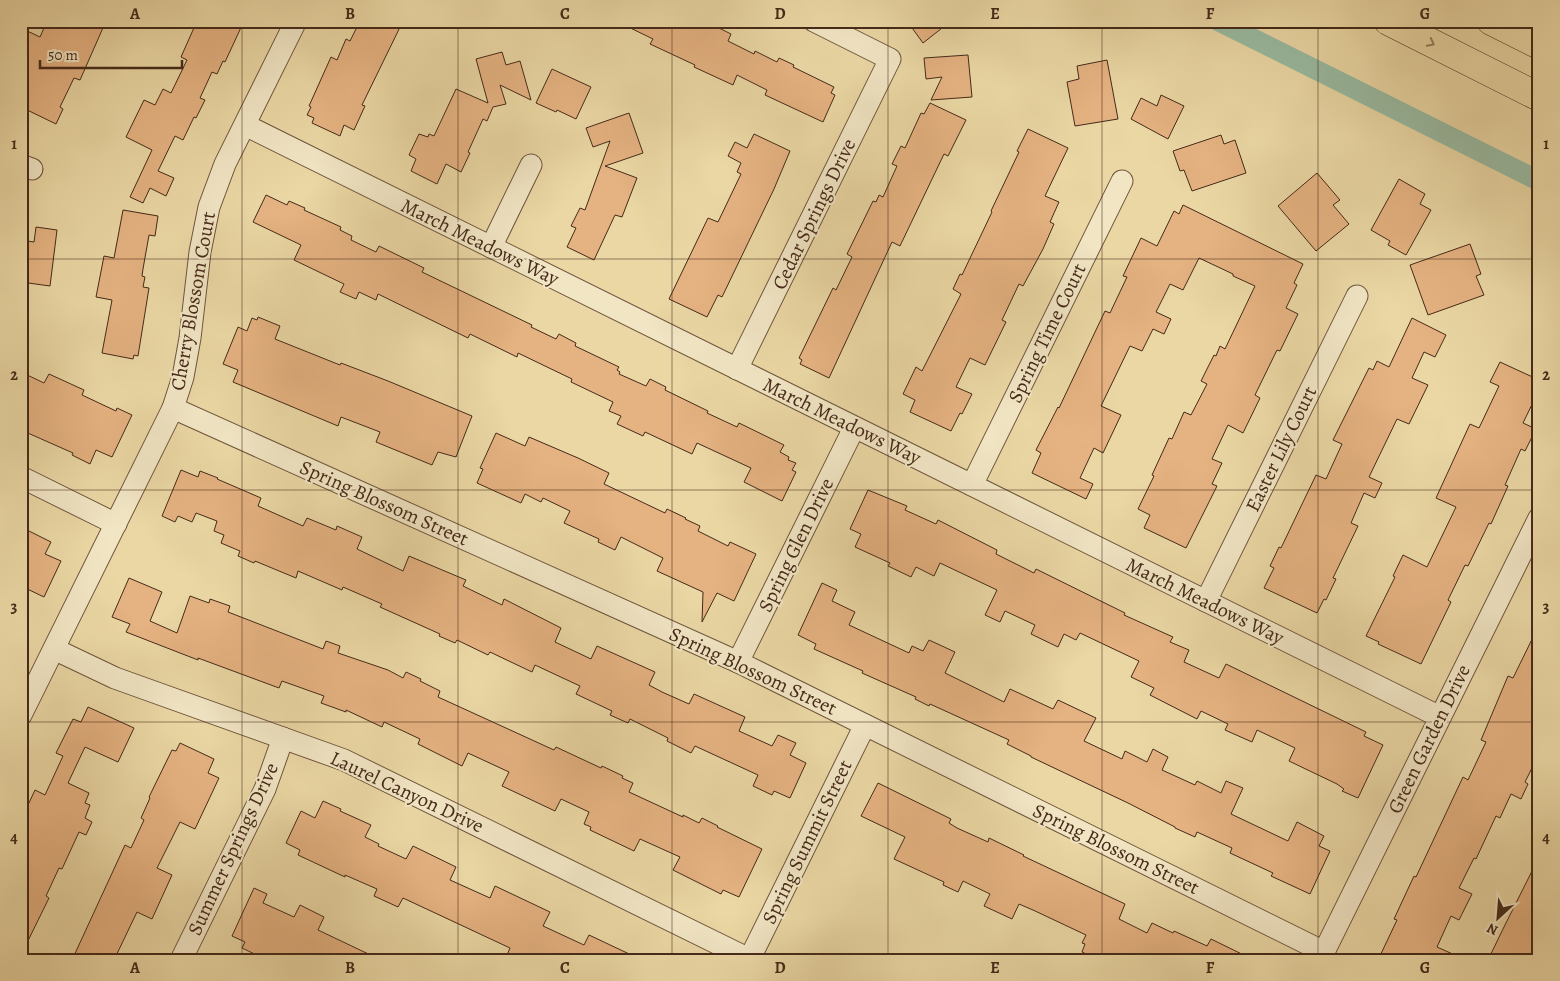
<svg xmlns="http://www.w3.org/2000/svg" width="1560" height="981" font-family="Alegreya,serif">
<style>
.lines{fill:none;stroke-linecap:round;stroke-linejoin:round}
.canal{stroke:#99baa1;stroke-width:20}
.building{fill:#e5b281;stroke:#452a19}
.minor-casing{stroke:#6e553c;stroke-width:23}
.major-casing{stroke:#452a19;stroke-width:29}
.minor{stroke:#f1e5c4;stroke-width:21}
.major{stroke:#ead7a4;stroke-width:28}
.oneway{stroke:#98805e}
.grid{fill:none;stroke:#452a19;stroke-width:1;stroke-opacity:0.55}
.labels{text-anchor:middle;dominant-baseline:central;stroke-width:4;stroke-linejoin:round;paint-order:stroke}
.street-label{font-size:20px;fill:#452a19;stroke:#f1e5c4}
.neatline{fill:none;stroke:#452a19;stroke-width:2}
.grid-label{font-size:16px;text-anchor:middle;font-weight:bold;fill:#452a19}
</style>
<rect width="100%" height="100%" fill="#ead7a4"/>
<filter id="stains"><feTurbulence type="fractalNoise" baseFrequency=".004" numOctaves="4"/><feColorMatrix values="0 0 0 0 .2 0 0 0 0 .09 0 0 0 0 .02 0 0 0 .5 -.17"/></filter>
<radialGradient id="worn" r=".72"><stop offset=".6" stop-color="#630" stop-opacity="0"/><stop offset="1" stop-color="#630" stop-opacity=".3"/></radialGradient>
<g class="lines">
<!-- canal -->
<path class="canal" d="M1218,21L1539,181"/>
</g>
<!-- building -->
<g class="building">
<path d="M47,21H106L80,80L74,78L60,107L63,109L56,124L21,107V28L40,37Z"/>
<path d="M197,21H244L225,62L223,61L217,74L212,72L200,98L205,100L196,118L194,117L183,140L175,136L158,171L174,178L166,196L150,188L143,203L130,197L152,150L126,137L144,100L155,105L163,89L171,93L187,60L181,57Z"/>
<path d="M360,21H403L362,105L365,106L354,130L344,125L340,136L312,123L314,118L307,115L311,107L309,106L331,57L337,60L346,39L350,41Z"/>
<path d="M616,21H672L683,27L686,21H705L731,34L728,41L754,54L755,51L777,62L779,58L794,65L793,67L834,87L831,93L835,95L823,122L765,95L767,90L737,75L733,85L694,67L695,65L650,44L653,39Z"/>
<path d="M907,21H951L923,43Z"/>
<path d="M502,52L506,65L520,61L531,100L500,85L506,104L493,107L487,121L483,119L468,152L470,153L461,172L446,164L437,184L411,171L416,159L409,155L419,134L428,137L429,134L434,136L456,89L488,103L476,59Z"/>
<path d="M968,55L972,97L931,100L942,77L926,79L924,58Z"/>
<path d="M1107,60L1118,119L1075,126L1067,82L1079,79L1077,66Z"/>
<path d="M552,69L591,87L576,119L557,110L556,112L536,103Z"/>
<path d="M1161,95L1184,106L1168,139L1131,119L1141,98L1157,106Z"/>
<path d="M930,103L966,120L948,156L944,154L900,246L892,242L829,378L800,364L802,360L799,358L833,288L836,290L852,257L847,254L873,201L876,202L879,195L883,197L897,166L892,164L901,146L905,148L921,113L924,114Z"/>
<path d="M629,113L643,153L605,166L637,178L622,217L615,215L594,260L567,247L576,228L571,226L580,208L585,210L610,141L593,147L586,128Z"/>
<path d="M1028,129L1068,148L1045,196L1059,202L1050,222L1054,224L1043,249L1023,286L1019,284L1002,320L1006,322L985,365L970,358L956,387L972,394L962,414L960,413L951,431L910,412L915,400L903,394L916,367L922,371L961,294L953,289L960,274L962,275L992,212L991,211L1019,152L1017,151Z"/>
<path d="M754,134L790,151L774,189L722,297L718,295L707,317L669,299L708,218L718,222L741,174L737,172L741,163L728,156L735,142L747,148Z"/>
<path d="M1221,135L1224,144L1235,140L1246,173L1192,191L1184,170L1180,171L1173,151Z"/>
<path d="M1317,173L1340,200L1333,205L1349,224L1316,251L1278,206Z"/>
<path d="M1399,179L1425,194L1420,204L1431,210L1406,255L1388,245L1390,241L1371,230Z"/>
<path d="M266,195L287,205L289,201L305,208L304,210L341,227L340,230L352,236L351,240L376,252L379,246L424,268L422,272L532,325L531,327L556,339L559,334L576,343L575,346L619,367L617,370L620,372L619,374L646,386L650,379L666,387L665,390L708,411L707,413L737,427L739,423L784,445L780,452L789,457L788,460L796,463L792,470L796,472L782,501L744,482L751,468L697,443L692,454L645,432L643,436L617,424L621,416L609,411L613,402L571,382L572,379L518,353L517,357L470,334L468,338L378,294L376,300L359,292L356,299L340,292L344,284L294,260L301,245L253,222Z"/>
<path d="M1183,205L1303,264L1294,283L1297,285L1286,308L1298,314L1280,351L1277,350L1255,395L1260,398L1243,433L1228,425L1212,459L1222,463L1212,484L1217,486L1186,548L1144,528L1150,515L1138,509L1154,476L1152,475L1169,438L1172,439L1184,412L1191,415L1207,384L1201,381L1214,355L1216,356L1220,346L1225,349L1255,286L1233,276V274L1199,258L1183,290L1170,284L1156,312L1171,319L1164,334L1153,329L1142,351L1130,346L1101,406L1121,415L1103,453L1094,448L1080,478L1093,484L1086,499L1032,473L1041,453L1036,450L1058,407L1059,408L1105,311L1110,313L1127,277L1123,276L1141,238L1157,246L1174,211L1179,214Z"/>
<path d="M123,210L158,216L155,236L149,235L143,269L142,276L145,277L143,287L149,288L138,356L134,355L133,359L102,353L112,300L96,297L104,256L114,258Z"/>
<path d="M36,227L57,230L50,286L21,282V240L34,242Z"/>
<path d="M1470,244L1481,274L1476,276L1484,295L1428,315L1410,265Z"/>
<path d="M258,317L280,326L275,339L340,365L341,363L388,381L472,416L456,457L438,452L432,465L376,442L380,432L341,417L338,426L233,382L238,370L223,364L238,327L247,331L252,318L257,320Z"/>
<path d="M1412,318L1446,335L1435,357L1424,352L1412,378L1428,385L1409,424L1397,419L1369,477L1382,483L1375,498L1364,493L1351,523L1358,526L1333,578L1336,579L1326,600L1324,599L1317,613L1264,588L1274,568L1270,566L1279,547L1281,548L1316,475L1326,479L1342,444L1333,440L1369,368L1373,370L1377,361L1389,367Z"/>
<path d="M1500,362L1539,380V390L1523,423L1536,429L1525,451L1521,449L1505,485L1508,486L1491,524L1489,523L1468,566L1465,565L1448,600L1451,602L1421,664L1378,644L1379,642L1366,636L1395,577L1393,576L1403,555L1427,567L1456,507L1436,498L1470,424L1479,428L1499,386L1490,382Z"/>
<path d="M21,372L44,383L49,374L84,390L82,395L116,411L117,408L132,415L112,457L96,450L90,464L72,455L73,453L21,430Z"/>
<path d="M496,433L525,446L529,437L578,458L609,473L604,484L665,513L667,509L686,518L685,519L700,526L698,531L728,546L730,542L756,554L734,601L717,593L702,622L703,592L657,571L663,558L621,537L615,550L598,542L599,539L564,523L570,511L543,498L541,502L525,494L521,503L477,483L483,469L480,468Z"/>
<path d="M181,470L198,477L200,471L218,478L217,479L261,498L258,506L303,526L307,518L336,530L337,526L362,537L357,549L403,571L409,556L466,580L463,586L502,605L504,599L561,628L555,642L591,659L597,646L655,672L649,685L662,692L689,704L694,694L745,717L739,731L772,746L778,735L796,743L790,755L806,763L790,798L774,791L772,795L753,786L758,775L695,746L691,753L667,741L668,738L630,719L628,723L610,715L612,711L576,694L580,686L535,665L532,672L490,652L488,655L457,640L455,643L439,636L440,634L380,607L382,604L343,587L342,590L298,571L296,578L255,561L254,563L238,556L240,551L221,543L224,535L214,531L217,521L196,513L192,522L178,516L175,522L162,516Z"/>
<path d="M868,490L907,506L905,510L936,524L938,520L997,550L996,554L1034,573L1036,569L1125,613L1124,615L1173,637L1170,642L1189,650L1184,662L1219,678L1226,664L1366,732L1364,736L1383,745L1358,798L1342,791L1344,789L1337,784L1289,761L1295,748L1257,730L1252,742L1225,730L1228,724L1201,711L1197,719L1150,695L1154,688L1131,677L1139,661L1080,633L1076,640L1064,634L1058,647L1031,634L1035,625L1005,611L1000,622L985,615L997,590L940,563L934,576L916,567L911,577L888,566L890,563L855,547L861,534L850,529Z"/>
<path d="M21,527L51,542L45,554L61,561L44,597L21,586Z"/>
<path d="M129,578L162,592L150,621L177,633L190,596L209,603L210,599L230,606L228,612L323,649L326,641L340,646L338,653L388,670L403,678L406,672L421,679L420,681L440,691L438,697L554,750L556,747L601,768L602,766L623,776L622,778L633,783L629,792L683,817V815L699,823L702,818L718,826L717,827L762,849L739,897L723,890L721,894L673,870L680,857L640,839L634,851L590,830L591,827L584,824L589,812L561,799L555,811L502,786L509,772L468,753L462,766L418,744L420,739L384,722L382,727L346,710V712L321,703L324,696L282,681L279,688L198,658V660L126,632L130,624L112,617Z"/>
<path d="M822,583L837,590L832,601L855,612L849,625L909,653L912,646L923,651L929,640L955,652L945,673L1004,702L1010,689L1053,709L1058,700L1096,718L1084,741L1122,759L1125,751L1147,762L1153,749L1168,757L1162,770L1195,785L1197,781L1221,793L1226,781L1243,788L1231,814L1288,841L1297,822L1324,836L1319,846L1330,851L1310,894L1271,876L1273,873L1230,853L1232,848L1197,832L1195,837L1175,828V827L1128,803L1031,757V756L1007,744L1009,740L930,704L929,706L915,699L916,697L862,673L863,671L814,649L816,644L798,635Z"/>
<path d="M1539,625V754L1525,782L1528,784L1521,799L1511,794L1500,818L1496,816L1476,859L1474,858L1459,888L1472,894L1459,920L1451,916L1437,947L1466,960H1378L1397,920L1394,919L1414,876L1416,877L1463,777L1468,780L1486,742L1481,740L1508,676L1513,678Z"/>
<path d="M88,707L134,728L118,762L85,747L68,783L89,793L85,803L90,805L85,818L92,822L86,835L79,832L62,869L59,868L46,896L49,898L21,955V820L35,790L45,795L63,756L56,753L73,719L81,722Z"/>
<path d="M180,743L214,759L208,773L219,778L195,829L180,822L157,868L172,875L152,919L137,912L114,960H72L125,845L131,848L144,820L141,818L150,798L149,797L172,750L176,751Z"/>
<path d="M878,783L951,819L949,823L957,828L988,842L989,838L1024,855L1023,856L1125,904L1119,919L1147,933L1152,923L1173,933L1174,931L1207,946L1211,939L1254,960H1099L1082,952L1085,944L1082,943L1086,935L1033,910L1019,904L1012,919L984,906L990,894L963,881L958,892L943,885L944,882L894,859L905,837L861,816Z"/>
<path d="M323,801L341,809L340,811L371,825L365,837L379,844L378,846L406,859L413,846L456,867L450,880L490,898L495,886L550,912L543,926L584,945L589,935L642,960H505L510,948L403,898L398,907L374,896L377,889L345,875V877L298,855L300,850L286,843L301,811L315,818Z"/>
<path d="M1539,857V960H1488L1503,929Z"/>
<path d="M254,888L267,894L263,903L294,917L300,905L324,917L318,930L381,960H267L242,948L245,942L232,936Z"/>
</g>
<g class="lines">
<!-- minor casing -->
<g class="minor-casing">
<g id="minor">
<path d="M245,125L1440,717"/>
<path d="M21,165L32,169"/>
<path d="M491,247L531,165"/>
<path d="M737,369L890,59L814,21"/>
<path d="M173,408L738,662L1324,952"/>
<path d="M21,477L116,524"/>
<path d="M972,485L1122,181"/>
<path d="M1206,601L1357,296"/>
<path d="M54,649L115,678L344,760L749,959"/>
<path d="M738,662L854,428"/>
<path d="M21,715L173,408L183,377L190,338L200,252L209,207L225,164L296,21"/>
<path d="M181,960L265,789L283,738"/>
<path d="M749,960L865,725"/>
<path d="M1320,960L1539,518"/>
</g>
</g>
<!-- major casing -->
<g class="major-casing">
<g id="major">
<path d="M1388,21L1539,97"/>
<path d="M1491,21L1539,45"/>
</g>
</g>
<!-- minor -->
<use href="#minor" class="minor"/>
<!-- major -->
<use href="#major" class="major"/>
</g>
<!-- one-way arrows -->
<defs><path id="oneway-chevron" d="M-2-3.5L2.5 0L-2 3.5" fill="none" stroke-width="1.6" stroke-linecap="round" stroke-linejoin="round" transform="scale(1.25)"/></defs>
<use class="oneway" href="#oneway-chevron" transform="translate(1431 43) rotate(27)"/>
<!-- grid -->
<path class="grid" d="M242,21V960M458,21V960M672,21V960M888,21V960M1102,21V960M1318,21V960M21,259H1539M21,490H1539M21,722H1539"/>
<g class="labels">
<!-- street labels -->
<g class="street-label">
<text transform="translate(814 214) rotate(-64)">Cedar Springs Drive</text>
<text transform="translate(480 242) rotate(26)">March Meadows Way</text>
<text transform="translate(193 301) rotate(-80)">Cherry Blossom Court</text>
<text transform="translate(1047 333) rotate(-64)">Spring Time Court</text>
<text transform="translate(842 421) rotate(26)">March Meadows Way</text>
<text transform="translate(1281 449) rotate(-64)">Easter Lily Court</text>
<text transform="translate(384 503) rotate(24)">Spring Blossom Street</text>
<text transform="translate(796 545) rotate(-64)">Spring Glen Drive</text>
<text transform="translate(1205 601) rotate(26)">March Meadows Way</text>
<text transform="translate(753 671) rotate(25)">Spring Blossom Street</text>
<text transform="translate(1429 739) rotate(-64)">Green Garden Drive</text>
<text transform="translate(407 792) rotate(25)">Laurel Canyon Drive</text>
<text transform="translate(807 842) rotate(-64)">Spring Summit Street</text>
<text transform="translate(233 849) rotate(-65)">Summer Springs Drive</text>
<text transform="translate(1116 849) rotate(26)">Spring Blossom Street</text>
</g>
</g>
<!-- margin -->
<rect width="1560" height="981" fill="none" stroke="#ead7a4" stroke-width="55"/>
<!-- north arrow -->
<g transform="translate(1498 918) rotate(206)" stroke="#f1e5c4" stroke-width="4" paint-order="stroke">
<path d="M0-4L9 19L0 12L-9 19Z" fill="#452a19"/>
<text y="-8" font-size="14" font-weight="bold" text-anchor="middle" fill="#452a19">N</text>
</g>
<!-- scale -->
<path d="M40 60v8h142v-8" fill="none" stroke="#452a19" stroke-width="2.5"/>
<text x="48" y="60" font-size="15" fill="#452a19" stroke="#f1e5c4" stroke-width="4" paint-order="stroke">50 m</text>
<rect x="28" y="28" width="1504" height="926" class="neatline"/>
<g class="grid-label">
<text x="135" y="19">A</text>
<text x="350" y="19">B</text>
<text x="565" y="19">C</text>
<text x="780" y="19">D</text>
<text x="995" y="19">E</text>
<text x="1210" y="19">F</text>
<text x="1425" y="19">G</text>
<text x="14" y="149">1</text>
<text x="1546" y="149">1</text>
<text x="14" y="380">2</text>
<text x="1546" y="380">2</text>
<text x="14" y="612">3</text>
<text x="1546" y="612">3</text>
<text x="14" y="843">4</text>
<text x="1546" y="843">4</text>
<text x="135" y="973">A</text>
<text x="350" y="973">B</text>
<text x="565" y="973">C</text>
<text x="780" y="973">D</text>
<text x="995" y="973">E</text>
<text x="1210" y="973">F</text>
<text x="1425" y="973">G</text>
</g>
<rect width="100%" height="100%" filter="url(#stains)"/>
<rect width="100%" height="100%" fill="url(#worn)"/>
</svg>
